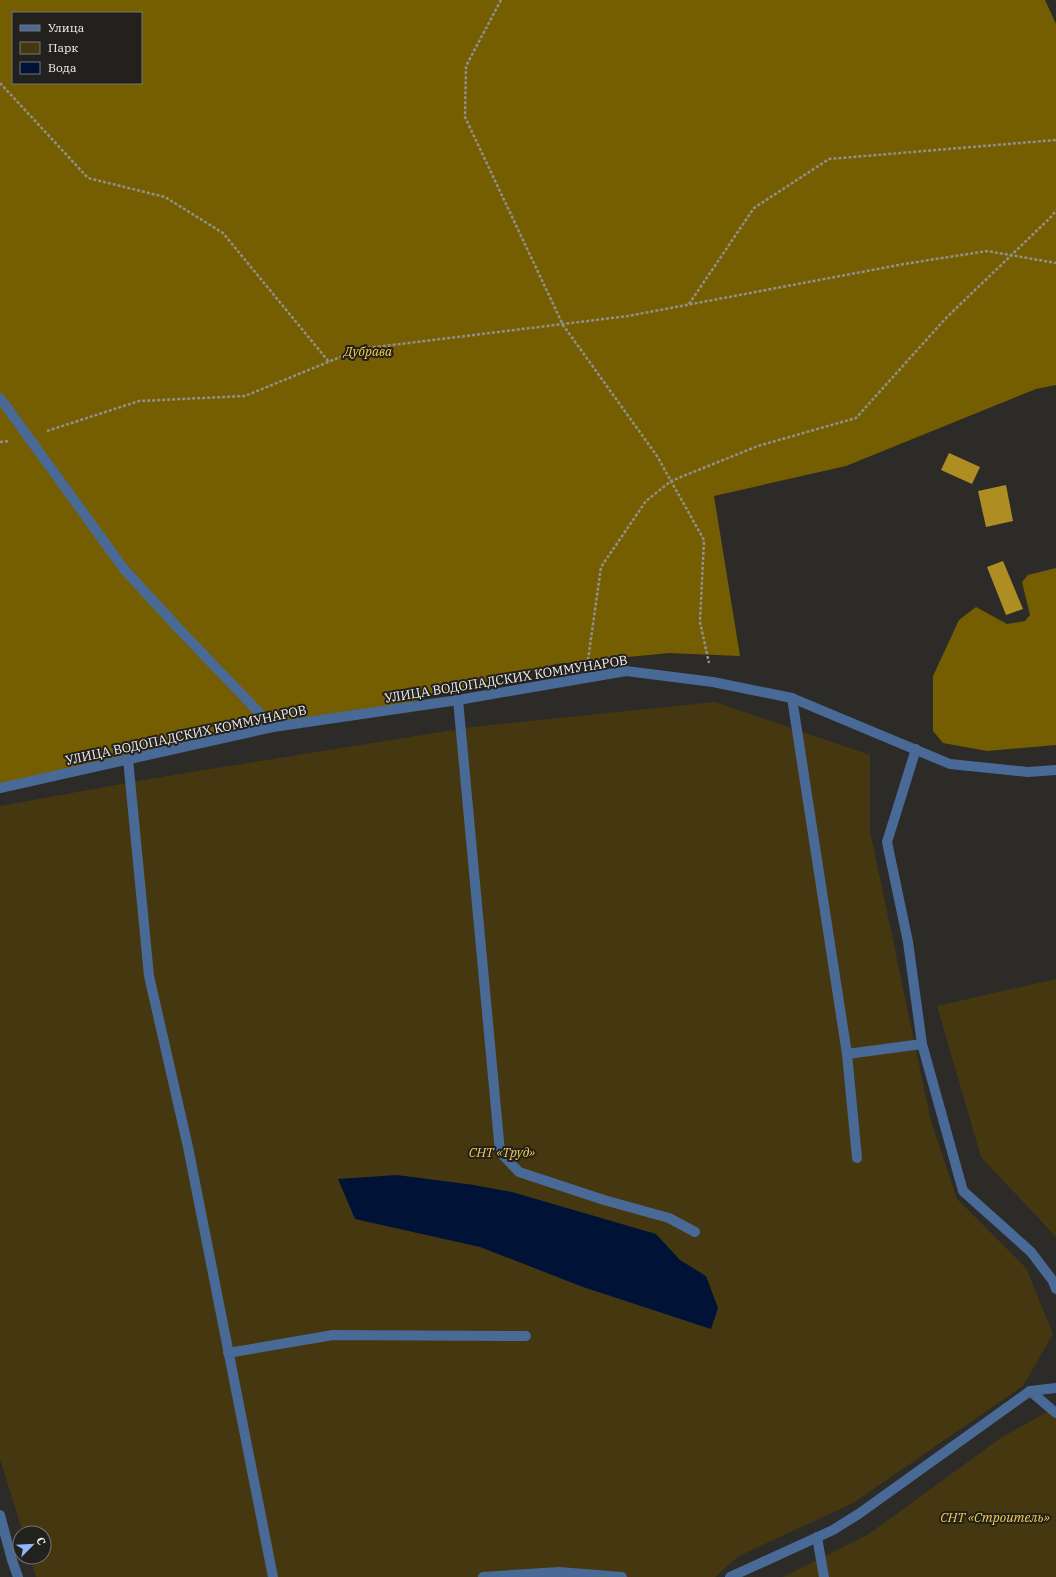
<svg xmlns="http://www.w3.org/2000/svg" width="1056" height="1577" font-family="'IBM Plex Serif',serif">
<style>
.green{fill:#453810}
.forest{fill:#755e02;fill-rule:evenodd}
.water{fill:#001336}
.building{fill:#ae8e22}
.lines{fill:none;stroke-linecap:round;stroke-linejoin:round}
.path{stroke:#91908d;stroke-width:2.5;stroke-dasharray:3 2;stroke-linecap:butt}
.minor{stroke:#496997;stroke-width:10}
.labels{text-anchor:middle;dominant-baseline:central;stroke-width:4;stroke-linejoin:round;paint-order:stroke}
.park-label{font-size:13px;font-style:italic;fill:#fcd14a;stroke:#22211e}
.street-label{font-size:13px;fill:#f2f1ef;stroke:#22211e}
</style>
<rect width="100%" height="100%" fill="#2c2b27"/>
<!-- green -->
<g class="green">
<path d="M715,702L870,755V831L931,1121L957,1199L1026,1268L1053,1334L1023,1386L853,1503L739,1556L715,1577H36L30,1557H44V1533H23L0,1459V806L149,779L472,727Z"/>
<path d="M1056,979V1237L981,1157L937,1006Z"/>
<path d="M1056,1407V1577H783L869,1534L1002,1437Z"/>
</g>
<!-- forest -->
<g class="forest">
<path d="M0,0H1045L1056,24V385L1036,389L846,466L714,496L740,656L669,653L556,664L353,717L223,733L0,786ZM13,13H141V83H13Z"/>
<path d="M1056,568V745L987,751L943,743L933,731V676L959,620L976,607L1007,624L1025,621L1030,615L1022,582L1028,575Z"/>
</g>
<!-- water -->
<path class="water" d="M397,1175L474,1185L512,1192L656,1234L680,1260L706,1276L718,1308L711,1329L583,1287L480,1247L355,1219L338,1179Z"/>
<!-- building -->
<g class="building">
<path d="M949,453L980,467L972,484L941,470Z"/>
<path d="M1006,485L1013,521L986,527L978,491Z"/>
<path d="M1003,561L1023,609L1006,615L987,567Z"/>
</g>
<g class="lines">
<!-- path -->
<g class="path">
<path d="M501,0L466,66L465,117L563,325L657,456L704,540L700,622L709,663"/>
<path d="M0,83L88,178L165,197L223,233L329,362"/>
<path d="M689,304L754,208L829,159L1056,140"/>
<path d="M47,431L139,401L245,396L360,349L628,316L904,264L987,251L1056,263"/>
<path d="M0,442L9,441"/>
<path d="M588,660L601,567L646,501L671,481L758,446L856,418L946,318L1052,216L1056,210"/>
</g>
<!-- minor -->
<g class="minor">
<path d="M0,398L124,569L178,628L273,727"/>
<path d="M792,698L847,1054L857,1158"/>
<path d="M458,700L500,1152L519,1172L604,1200L669,1218L695,1232"/>
<path d="M916,749L887,842L908,942L922,1044L963,1191L1031,1252L1053,1281L1056,1289"/>
<path d="M128,759L149,976L188,1147L273,1577"/>
<path d="M0,788L273,727L458,700L626,671L713,682L792,698L950,764L1028,772L1056,770"/>
<path d="M847,1054L922,1044"/>
<path d="M228,1353L333,1335L526,1336"/>
<path d="M1056,1388L1030,1391L1056,1413"/>
<path d="M0,1515L12,1560L18,1577"/>
<path d="M817,1537L824,1577"/>
<path d="M483,1577L559,1572L622,1577"/>
<path d="M730,1577L833,1530L860,1513L1030,1391"/>
</g>
</g>
<g class="labels">
<!-- park labels -->
<g class="park-label">
<text x="368" y="351">Дубрава</text>
<text x="502" y="1152">СНТ «Труд»</text>
<text x="995" y="1517">СНТ «Строитель»</text>
</g>
<!-- street labels -->
<g class="street-label">
<text transform="translate(506 679) rotate(-9)">УЛИЦА ВОДОПАДСКИХ КОММУНАРОВ</text>
<text transform="translate(186 735) rotate(-12)">УЛИЦА ВОДОПАДСКИХ КОММУНАРОВ</text>
</g>
</g>
<!-- legend -->
<rect x="12" y="12" width="130" height="72" fill="#22211e" stroke="#757472"/>
<rect x="20" y="25" width="20" height="6" fill="#496997" stroke="#757472"/>
<text x="48" y="32" font-size="12" fill="#f2f1ef">Улица</text>
<rect x="20" y="42" width="20" height="12" fill="#453810" stroke="#757472"/>
<text x="48" y="52" font-size="12" fill="#f2f1ef">Парк</text>
<rect x="20" y="62" width="20" height="12" fill="#001336" stroke="#757472"/>
<text x="48" y="72" font-size="12" fill="#f2f1ef">Вода</text>
<!-- north arrow -->
<g transform="translate(32 1545) rotate(66)"><circle r="19" fill="#22211e" stroke="#757472"/>
<path d="M0-3L7 15L0 10L-7 15Z" fill="#8cb9fc"/>
<text y="-6" font-size="11" font-weight="bold" text-anchor="middle" fill="#f2f1ef">С</text>
</g>
</svg>
